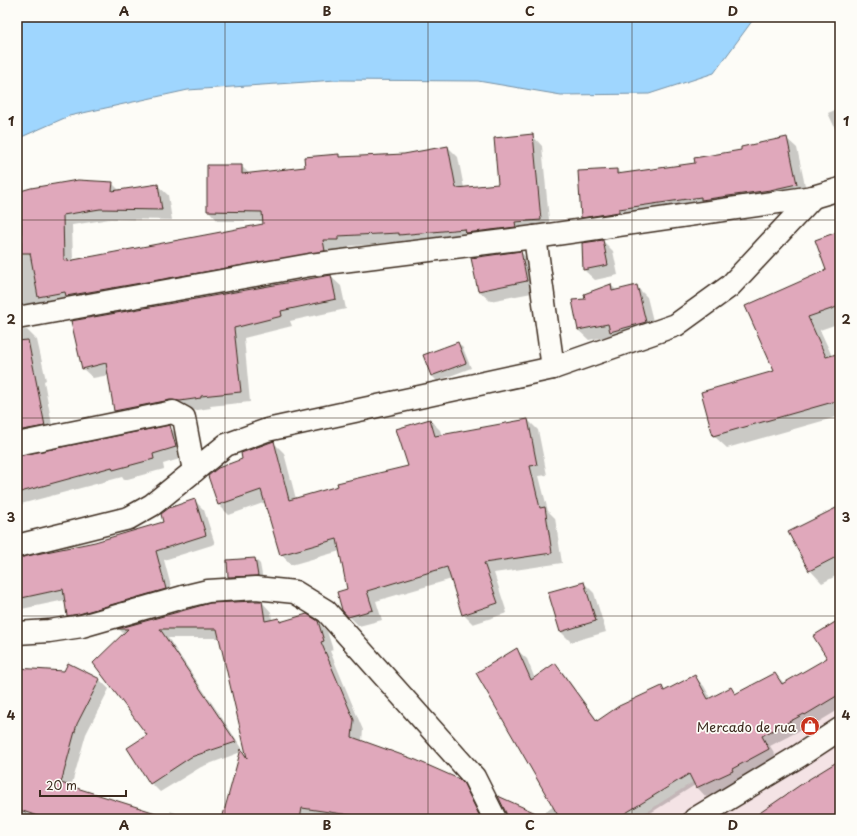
<svg xmlns="http://www.w3.org/2000/svg" width="857" height="836" font-family="'Playpen Sans',sans-serif">
<style>
.built{fill:#f4e3e5}
.water{fill:#9fd6fe;stroke:#7791a4}
.shadow{fill:#0003;fill-rule:evenodd}
.building{fill:#e0a8bb;stroke:#3b2a1e}
.lines{fill:none;stroke-linecap:round;stroke-linejoin:round}
.minor-casing{stroke:#3b2a1e;stroke-width:25}
.tertiary-casing{stroke:#3b2a1e;stroke-width:25}
.minor{stroke:#fdfcf7;stroke-width:22}
.tertiary{stroke:#fdfcf7;stroke-width:22}
.grid{fill:none;stroke:#3b2a1e;stroke-width:1;stroke-opacity:0.55}
.labels{text-anchor:middle;dominant-baseline:central;stroke-width:3.5;stroke-linejoin:round;paint-order:stroke}
.poi-label{font-size:13px;fill:#3b2a1e;stroke:#fdfcf7;text-anchor:end}
.neatline{fill:none;stroke:#3b2a1e;stroke-width:1.5}
.grid-label{font-size:13px;text-anchor:middle;font-weight:bold;fill:#3b2a1e}
</style>
<rect width="100%" height="100%" fill="#fdfcf7"/>
<filter id="ink" filterUnits="userSpaceOnUse"><feTurbulence type="fractalNoise" baseFrequency=".025" numOctaves="2"/><feDisplacementMap in="SourceGraphic" scale="8" xChannelSelector="R" yChannelSelector="G"/><feConvolveMatrix kernelMatrix="1 2 1 2 8 2 1 2 1" color-interpolation-filters="sRGB"/></filter>
<g filter="url(#ink)">
<!-- built -->
<path class="built" d="M840,688V764L749,819H635Z"/>
<!-- water -->
<path class="water" d="M17,17H755L714,73L649,94L561,95L478,81L336,80L188,90L69,116L17,139Z"/>
<!-- shadow -->
<g class="shadow">
<path d="M840,108V139L828,113Z"/>
<path d="M532,135L542,146L550,230L408,243L348,246V250H332L335,261L17,322V193L112,183L120,191L157,185L168,195L172,220L110,219L72,225L73,261L264,225L263,221H218L208,210L241,166L250,174L306,168L338,155L341,158L404,155L448,147L458,157L464,188L499,185Z"/>
<path d="M786,138L797,148L807,195L592,228L582,217L617,170L622,175L696,164Z"/>
<path d="M840,232V323L820,330L832,356L840,354V416L727,448L714,436L702,392L775,372L828,271Z"/>
<path d="M603,241L613,251L618,275L595,280L584,270Z"/>
<path d="M521,252L531,263L537,292L490,301L479,291L472,258Z"/>
<path d="M330,276L341,286L346,309L290,321L292,326L244,338L250,402L210,406L211,408L125,421L115,411L109,375L93,378L82,368Z"/>
<path d="M611,285L617,291L636,286L647,297L656,333L615,335L589,340L578,330L586,300Z"/>
<path d="M27,330L37,340L46,380L44,381L54,436L17,448V331Z"/>
<path d="M458,343L463,348L471,368L437,381L432,376Z"/>
<path d="M430,420L440,430L442,436L528,420L538,430L547,475L539,476L548,511L555,518L562,563L494,573L507,613L473,624L463,614L452,579L376,601L382,620L359,626L349,616L348,590L340,551L291,565L281,554L266,502L229,515L219,505L209,476L243,460L274,443L284,453L296,499L409,467Z"/>
<path d="M169,427L180,437L186,457L163,464L164,469L124,480L122,477L17,505V457Z"/>
<path d="M194,500L204,510L215,544L164,560L174,598L77,625L68,615L65,600L17,610V559L96,543L164,522Z"/>
<path d="M840,507V574L822,583L810,570Z"/>
<path d="M255,559L260,564L263,580L234,582L229,577Z"/>
<path d="M584,583L594,593L606,632L571,642L560,631Z"/>
<path d="M262,602L271,612L272,620L279,619L283,623L317,621L327,631L333,650L330,651L363,730L362,741L458,780L468,790L485,819H223L241,752L201,767L160,792L151,783L149,735L124,634L119,629L210,604ZM168,638H221L248,758L242,752L244,751Z"/>
<path d="M840,620V709L815,724L814,723L770,746L778,759L742,780L706,797L695,785L641,819H508L540,816L554,806L517,650L527,659L535,679L555,664L564,674L598,721L661,687L666,692L694,676L704,686L711,699L731,688L737,694L775,674L785,684L828,658Z"/>
<path d="M17,669L100,680L109,689L86,734L71,787L170,819H29L17,816Z"/>
<path d="M170,811L192,819H175Z"/>
</g>
<!-- building -->
<g class="building">
<path d="M533,134L541,220L515,222L516,227L466,233L465,229L399,235V233L338,236V240H323L325,251L66,296L65,292L38,297L30,253H21V222H17V192L31,188L78,180L113,182L112,191L158,184L162,210L100,209L63,215L64,260L68,259V261L263,224L262,212L207,211V165H242V174L305,167L304,157L339,154V157L404,154L448,146L456,188L498,184L494,138Z"/>
<path d="M787,137L797,184L770,190L701,200V197L619,209V212L581,218L578,171L617,169V174L695,163L694,158L741,150V147Z"/>
<path d="M840,231V306L808,317L826,357L840,353V400L713,436L701,392L774,371L745,306L826,270L815,240Z"/>
<path d="M603,240L608,265L583,270L582,243Z"/>
<path d="M521,251L527,281L478,291L471,258Z"/>
<path d="M331,275L336,299L281,311L282,316L234,328L241,392L201,396V398L180,401L170,400L114,411L106,363L82,369L71,321Z"/>
<path d="M611,284L612,291L637,285L646,322L610,332L608,324L578,330L572,300L585,299L584,294Z"/>
<path d="M28,340L45,426L17,431V341Z"/>
<path d="M458,342L466,363L431,376L423,355Z"/>
<path d="M430,419L435,436L528,419L537,465L530,466L540,508L545,507L552,553L484,563L498,603L462,615L447,567L367,591L373,610L348,617L342,610L337,592L347,589L337,539L280,555L261,490L218,505L208,476L218,468L242,459L241,453L274,441L289,500L338,486L337,483L408,466L396,429Z"/>
<path d="M170,425L176,447L153,454L154,459L113,470L112,467L17,493V456Z"/>
<path d="M195,499L206,535L156,551L166,589L79,614L67,616L63,589L17,599V558L95,542L163,522L161,514L169,508Z"/>
<path d="M840,506V555L809,571L788,532Z"/>
<path d="M255,558L258,576L228,577L227,560Z"/>
<path d="M584,582L596,621L560,632L548,592Z"/>
<path d="M256,601H262L265,621L279,618L280,622L307,614L318,621L324,641L321,642L354,720L352,737L416,760L459,779L464,784L481,819H377L302,808L300,819H222L241,749L247,758L217,629H160L236,742L191,757L150,784L127,748L147,735L93,663L128,629H117L210,603Z"/>
<path d="M840,619V694L805,715L804,714L762,736L769,749L732,769L733,771L696,788L689,774L616,819H560L476,673L517,648L531,680L555,663L597,721L619,706L662,686L664,691L695,675L708,699L731,687L735,694L775,673L782,684L827,658L813,636Z"/>
<path d="M68,663L100,679L77,724L61,783L159,814L158,819H46L17,809V668L64,671Z"/>
<path d="M840,760V819H751L806,781Z"/>
<path d="M498,796L549,819H507L506,813Z"/>
</g>
<g class="lines">
<!-- minor casing -->
<g class="minor-casing">
<g id="minor">
<path d="M535,237L553,368"/>
<path d="M17,318L310,265L535,237L813,197L840,189"/>
<path d="M17,444L173,412L184,418L194,471"/>
<path d="M17,546L129,518L152,505L226,445L267,430L553,368L676,325L730,286L813,197"/>
<path d="M17,633L49,631L82,626L183,597L208,591L256,588L295,592L326,611L474,777L495,819"/>
</g>
</g>
<!-- tertiary casing -->
<g class="tertiary-casing">
<path id="tertiary" d="M695,819L799,756L840,729"/>
</g>
<!-- minor -->
<use href="#minor" class="minor"/>
<!-- tertiary -->
<use href="#tertiary" class="tertiary"/>
</g>
</g>
<!-- grid -->
<path class="grid" d="M225,17V819M428,17V819M632,17V819M17,220H840M17,418H840M17,616H840"/>
<!-- icons -->
<defs>
<g id="shop-disc" transform="scale(1)"><circle r="9.5" fill="#c8321e" stroke="#fdfcf7"/><path d="M-5-2.5h2.3a2.7 3.5 0 0 1 5.4 0H5L5.5 6h-11ZM-1.5-2.5h3a1.5 2.3 0 0 0-3 0Z" fill="#fff"/></g>
</defs>
<g fill-rule="evenodd">
<use href="#shop-disc" x="810" y="726"/>
</g>
<g class="labels">
<!-- poi labels -->
<g class="poi-label">
<text x="796" y="726">Mercado de rua</text>
</g>
</g>
<!-- margin -->
<rect width="857" height="836" fill="none" stroke="#fdfcf7" stroke-width="44"/>
<!-- scale -->
<path d="M40 790v6h86v-6" fill="none" stroke="#3b2a1e" stroke-width="2"/>
<text x="46" y="790" font-size="12" fill="#3b2a1e" stroke="#fdfcf7" stroke-width="3" paint-order="stroke">20 m</text>
<rect x="22" y="22" width="813" height="792" class="neatline"/>
<g class="grid-label">
<text x="124" y="16">A</text>
<text x="327" y="16">B</text>
<text x="530" y="16">C</text>
<text x="733" y="16">D</text>
<text x="11" y="126">1</text>
<text x="846" y="126">1</text>
<text x="11" y="324">2</text>
<text x="846" y="324">2</text>
<text x="11" y="522">3</text>
<text x="846" y="522">3</text>
<text x="11" y="720">4</text>
<text x="846" y="720">4</text>
<text x="124" y="830">A</text>
<text x="327" y="830">B</text>
<text x="530" y="830">C</text>
<text x="733" y="830">D</text>
</g>
</svg>
